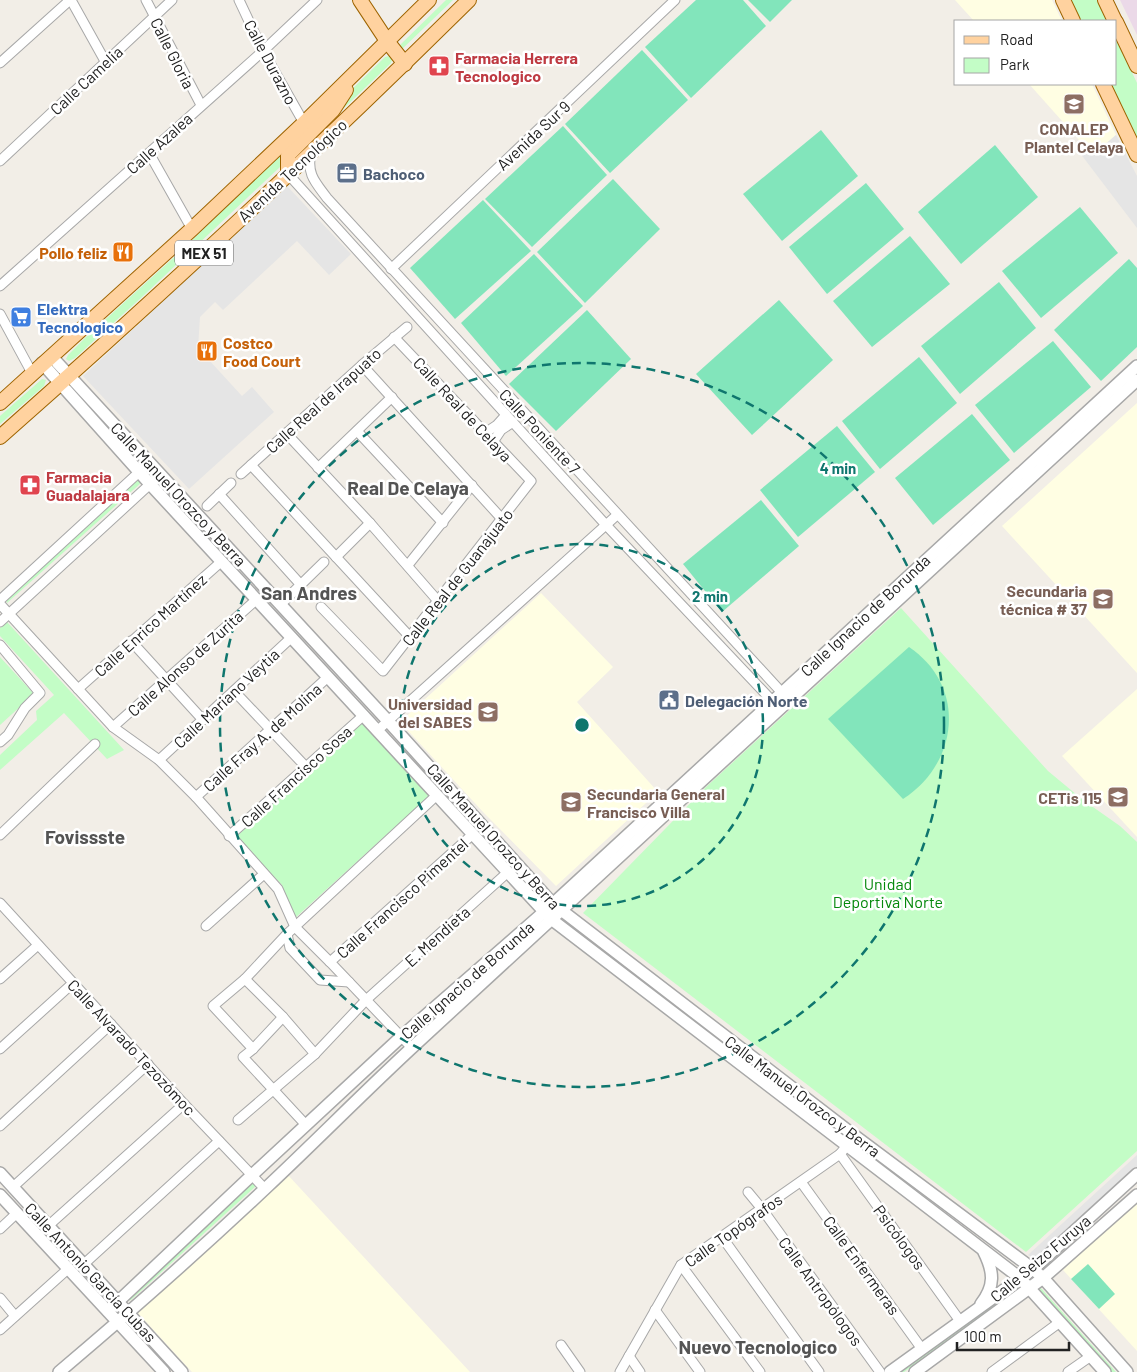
<svg xmlns="http://www.w3.org/2000/svg" width="1137" height="1372" font-family="Barlow,sans-serif">
<style>
.industrial{fill:#ebd9e8}
.education{fill:#fffee3}
.park{fill:#c3fdc6}
.pitch{fill:#82e5bb}
.parking{fill:#e5e5e5}
.lines{fill:none;stroke-linecap:round;stroke-linejoin:round}
.minor-casing{stroke:#a8a8a8;stroke-width:11}
.tertiary-casing{stroke:#a8a8a8;stroke-width:14}
.primary-casing{stroke:#9e6400;stroke-width:16}
.minor{stroke:#fff;stroke-width:9}
.tertiary{stroke:#fff;stroke-width:11}
.primary{stroke:#ffd29f;stroke-width:14}
.ring{fill:none;stroke:#0f766e;stroke-width:2.5;stroke-dasharray:9 6}
.labels{text-anchor:middle;dominant-baseline:central;stroke-width:5;stroke-linejoin:round;paint-order:stroke}
.shield{fill:#fff;stroke:#646464;stroke-width:1}
.shield-label{font-size:15px;font-weight:bold;fill:#212121}
.street-label{font-size:16px;fill:#212121;stroke:#fff}
.health-label{font-size:16px;font-weight:bold;fill:#be3a42;stroke:#fff;text-anchor:start}
.education-label{font-size:16px;font-weight:bold;fill:#785e54;stroke:#fff;text-anchor:end}
.service-label{font-size:16px;font-weight:bold;fill:#4e5e75;stroke:#fff;text-anchor:start}
.food-label{font-size:16px;font-weight:bold;fill:#c56008;stroke:#fff;text-anchor:end}
.shop-label{font-size:16px;font-weight:bold;fill:#366cbe;stroke:#fff;text-anchor:start}
.park-label{font-size:16px;fill:#05890c;stroke:#fff}
.quarter-label{font-size:19px;font-weight:bold;fill:#545454;stroke:#fff}
.centre{fill:#0f766e;stroke:#fff;stroke-width:2.5}
.ring-label{font-size:15px;text-anchor:middle;font-weight:bold;fill:#0f766e;stroke:#fff;stroke-width:5;stroke-linejoin:round;paint-order:stroke}
</style>
<rect width="100%" height="100%" fill="#f2eee7"/>
<!-- industrial -->
<path class="industrial" d="M1120,0H1137V35Z"/>
<!-- education -->
<g class="education">
<path d="M955,0H1052L1062,21H974Z"/>
<path d="M1029,84H1092L1116,135L1102,147L1094,150L1087,149Z"/>
<path d="M1137,403V673L1002,526Z"/>
<path d="M541,593L613,667L577,702L658,792L556,886L484,813L400,722Z"/>
<path d="M1137,689V837L1062,756Z"/>
<path d="M287,1174L470,1372H192L137,1312Z"/>
<path d="M1137,1201V1351L1063,1270Z"/>
</g>
<!-- park -->
<g class="park">
<path d="M446,0H453L399,52L397,49L400,45Z"/>
<path d="M1069,0H1097L1107,21H1080Z"/>
<path d="M1116,39L1137,83V141L1110,84H1116Z"/>
<path d="M389,56L392,59L391,63L297,153L343,98L385,57Z"/>
<path d="M287,148L281,158L280,167L142,297L75,358L69,361L66,359L68,355L86,337L181,251Z"/>
<path d="M42,379L46,380L44,386L0,424V416Z"/>
<path d="M139,479L142,482L7,603L6,600Z"/>
<path d="M901,608L1048,771L1083,800L1120,826L1137,842V1151L1026,1252L583,913L706,787Z"/>
<path d="M7,622L124,750L107,759L64,713L0,770V755L37,720L36,711L54,695L0,636V628Z"/>
<path d="M0,657L34,694L0,725Z"/>
<path d="M362,722L430,795L294,919L282,885L236,837Z"/>
<path d="M254,1180L256,1186L131,1300L125,1301Z"/>
<path d="M1017,1285H1020V1288L904,1372H901V1369Z"/>
<path d="M1038,1286L1040,1287L1116,1372H1111L1037,1290Z"/>
</g>
<!-- pitch -->
<g class="pitch">
<path d="M696,0H743L766,26L691,98L645,47Z"/>
<path d="M748,0H792L770,22Z"/>
<path d="M642,50L688,100L610,173L565,124Z"/>
<path d="M563,126L607,175L532,247L485,199Z"/>
<path d="M821,130L858,176L782,241L743,194Z"/>
<path d="M995,145L1038,197L961,264L918,212Z"/>
<path d="M613,179L660,229L585,303L537,252Z"/>
<path d="M866,183L904,229L827,294L789,247Z"/>
<path d="M483,200L531,251L455,319L410,268Z"/>
<path d="M1080,207L1118,253L1041,318L1002,271Z"/>
<path d="M910,236L950,284L872,347L833,301Z"/>
<path d="M534,254L583,306L506,376L461,323Z"/>
<path d="M1129,259L1137,268V347L1101,381L1054,330Z"/>
<path d="M999,282L1036,328L960,394L921,346Z"/>
<path d="M779,300L833,360L752,435L696,374Z"/>
<path d="M587,310L631,359L556,431L509,384Z"/>
<path d="M1053,341L1091,387L1014,453L975,405Z"/>
<path d="M919,357L957,403L880,469L842,421Z"/>
<path d="M972,414L1010,460L933,525L895,478Z"/>
<path d="M837,426L875,472L798,537L760,490Z"/>
<path d="M761,500L799,546L722,612L683,564Z"/>
<path d="M909,647C967,686 959,763 903,799L828,719Z"/>
<path d="M1088,1264L1115,1294L1099,1309L1071,1279Z"/>
</g>
<!-- parking -->
<g class="parking">
<path d="M1116,135L1137,176V228L1080,153L1085,148L1094,150L1102,147Z"/>
<path d="M287,186L351,254L329,275L297,241L223,310L215,302L200,317L198,348L242,396L252,387L274,412L189,489L83,376Z"/>
<path d="M1137,1155V1167L1036,1260L1028,1255Z"/>
</g>
<g class="lines">
<!-- minor casing -->
<g class="minor-casing">
<g id="minor">
<path d="M71,0L105,61"/>
<path d="M146,0L201,105"/>
<path d="M239,0L263,51L304,123"/>
<path d="M0,63L70,0"/>
<path d="M149,153L192,229"/>
<path d="M311,153C306,174 316,183 327,198L785,696"/>
<path d="M0,161L172,0"/>
<path d="M288,174L606,525L777,706"/>
<path d="M391,269L675,0"/>
<path d="M0,286L263,51L317,0"/>
<path d="M0,314L32,373"/>
<path d="M362,365L502,519"/>
<path d="M357,431L443,523"/>
<path d="M286,433L370,523L438,601"/>
<path d="M485,433L497,425L506,415"/>
<path d="M493,442L501,430L513,422"/>
<path d="M251,465L410,637"/>
<path d="M318,468L392,397"/>
<path d="M241,474L362,365L407,327"/>
<path d="M219,494L301,585"/>
<path d="M207,506L231,483"/>
<path d="M336,557L370,523"/>
<path d="M408,565L472,485"/>
<path d="M0,600L149,463"/>
<path d="M0,604L113,727L159,760L196,797L278,889L295,927L330,962L412,1048"/>
<path d="M280,605L324,562"/>
<path d="M321,607L383,671L531,481L394,337"/>
<path d="M0,622L160,475"/>
<path d="M131,641L203,720"/>
<path d="M0,645L40,693L25,708L8,735L0,742"/>
<path d="M78,689L222,561"/>
<path d="M234,691L306,767"/>
<path d="M113,727L257,599"/>
<path d="M378,730L617,515"/>
<path d="M159,760L292,637"/>
<path d="M196,797L328,677"/>
<path d="M0,835L95,744"/>
<path d="M229,836L364,715"/>
<path d="M0,903L184,1104L265,1189"/>
<path d="M206,926L264,874"/>
<path d="M287,934L290,948L320,980L349,982"/>
<path d="M330,962L473,834"/>
<path d="M0,979L38,945"/>
<path d="M245,979L283,1017L315,1054"/>
<path d="M283,1017L253,1049L243,1057L306,1125"/>
<path d="M0,1049L73,983"/>
<path d="M253,1049L213,1006L245,979L287,934L437,795"/>
<path d="M238,1120L315,1054L366,1000L508,872"/>
<path d="M0,1126L111,1024"/>
<path d="M840,1154L960,1321"/>
<path d="M801,1182L922,1349"/>
<path d="M13,1187L148,1064"/>
<path d="M748,1192L762,1209L880,1372"/>
<path d="M48,1226L184,1104"/>
<path d="M0,1229L17,1213"/>
<path d="M722,1237L819,1372"/>
<path d="M84,1264L219,1141"/>
<path d="M681,1265L760,1372"/>
<path d="M0,1298L15,1316"/>
<path d="M655,1310L700,1372"/>
<path d="M0,1330L69,1268"/>
<path d="M561,1345L580,1372"/>
<path d="M629,1356L640,1372"/>
<path d="M620,1372L681,1265L840,1154L850,1142"/>
<path d="M992,1372L1060,1322"/>
<path d="M1068,1372L1091,1356"/>
</g>
</g>
<!-- tertiary casing -->
<g class="tertiary-casing">
<g id="tertiary">
<path d="M52,357L388,721L552,903L855,1136L1033,1269L1043,1278L1127,1372"/>
<path d="M42,363L150,484L551,919L1020,1278L1105,1372"/>
<path d="M0,1173L182,1372"/>
<path d="M0,1195L164,1372"/>
<path d="M981,1304C995,1286 994,1272 984,1252"/>
<path d="M108,1311L251,1176L402,1036L544,912L1137,366"/>
<path d="M59,1372C130,1312 200,1250 268,1186C318,1139 366,1090 417,1043C656,822 895,600 1137,380"/>
<path d="M890,1372L1033,1269L1137,1174"/>
<path d="M915,1372L1043,1278L1137,1195"/>
</g>
</g>
<!-- primary casing -->
<g class="primary-casing">
<g id="primary">
<path d="M360,0L387,41L405,64"/>
<path d="M1063,0L1073,21"/>
<path d="M1105,0L1115,21"/>
<path d="M1116,22L1137,66"/>
<path d="M1103,84L1137,155"/>
<path d="M288,174V155L333,110L346,90"/>
<path d="M0,403L192,229L304,123L429,0"/>
<path d="M0,437C160,296 317,150 469,0"/>
</g>
</g>
<!-- minor -->
<use href="#minor" class="minor"/>
<!-- tertiary -->
<use href="#tertiary" class="tertiary"/>
<!-- primary -->
<use href="#primary" class="primary"/>
</g>
<!-- distance rings -->
<g class="ring">
<circle cx="582" cy="725" r="181"/>
<circle cx="582" cy="725" r="362"/>
</g>
<!-- icons -->
<defs>
<g id="pharmacy-square" transform="scale(1.125)"><rect x="-9" y="-9" width="18" height="18" rx="4" fill="#e0444e" stroke="#fff"/><path d="M-2-6h4v4h4v4h-4v4h-4v-4h-4v-4h4Z" fill="#fff"/></g>
<g id="school-square" transform="scale(1.125)"><rect x="-9" y="-9" width="18" height="18" rx="4" fill="#8d6e63" stroke="#fff"/><path d="M0-5L7-2L0 1L-7-2ZM-4 1L0 2.5L4 1V4Q0 6-4 4Z" fill="#fff"/></g>
<g id="office-square" transform="scale(1.125)"><rect x="-9" y="-9" width="18" height="18" rx="4" fill="#5c6f8a" stroke="#fff"/><path d="M-6-3h4V-5.5h4V-3h4V5H-6ZM-1-4.5V-3h2v-1.5ZM-6 0V1H6V0Z" fill="#fff"/></g>
<g id="restaurant-square" transform="scale(1.125)"><rect x="-9" y="-9" width="18" height="18" rx="4" fill="#e8710a" stroke="#fff"/><path d="M-5-6h1v4h1v-4h1v4h1v-4h1v5L-1.5 .5V6h-2V.5L-5-1ZM5-6V6H3V1.5H1.5Q1.5-4 5-6Z" fill="#fff"/></g>
<g id="supermarket-square" transform="scale(1.125)"><rect x="-9" y="-9" width="18" height="18" rx="4" fill="#3f7fe0" stroke="#fff"/><path d="M-6-5.5h2.5l.6 2H6L4.5 2H-2.5L-4.4-4H-6ZM-1.5 3.2a1.3 1.3 0 1 0 .1 0ZM3 3.2a1.3 1.3 0 1 0 .1 0Z" fill="#fff"/></g>
<g id="civic-square" transform="scale(1.125)"><rect x="-9" y="-9" width="18" height="18" rx="4" fill="#5c6f8a" stroke="#fff"/><path d="M-.6-6.5H3V-4.5H.6V-3L4-1V1h2V6H-6V1h2V-1L-.6-3ZM-1.2 2.5V6h2.4V2.5Z" fill="#fff"/></g>
<g id="university-square" transform="scale(1.125)"><rect x="-9" y="-9" width="18" height="18" rx="4" fill="#8d6e63" stroke="#fff"/><path d="M0-5L7-2L0 1L-7-2ZM-4 1L0 2.5L4 1V4Q0 6-4 4Z" fill="#fff"/></g>
</defs>
<g fill-rule="evenodd">
<use href="#pharmacy-square" x="439" y="66"/>
<use href="#school-square" x="1074" y="104"/>
<use href="#office-square" x="347" y="173"/>
<use href="#restaurant-square" x="123" y="252"/>
<use href="#supermarket-square" x="21" y="317"/>
<use href="#restaurant-square" x="207" y="351"/>
<use href="#pharmacy-square" x="30" y="485"/>
<use href="#school-square" x="1103" y="599"/>
<use href="#civic-square" x="669" y="700"/>
<use href="#university-square" x="488" y="712"/>
<use href="#school-square" x="1118" y="797"/>
<use href="#school-square" x="571" y="802"/>
</g>
<g class="labels">
<!-- shield labels -->
<rect class="shield" x="175" y="240.5" width="58" height="25" rx="4"/>
<g class="shield-label">
<text x="204" y="253">MEX 51</text>
</g>
<!-- street labels -->
<g class="street-label">
<text transform="translate(173 53) rotate(63)">Calle Gloria</text>
<text transform="translate(271 62) rotate(62)">Calle Durazno</text>
<text transform="translate(86 80) rotate(-43)">Calle Camelia</text>
<text transform="translate(533 135) rotate(-43)">Avenida Sur 9</text>
<text transform="translate(159 143) rotate(-42)">Calle Azalea</text>
<text transform="translate(292 170) rotate(-43)">Avenida Tecnológico</text>
<text transform="translate(323 400) rotate(-42)">Calle Real de Irapuato</text>
<text transform="translate(463 409) rotate(47)">Calle Real de Celaya</text>
<text transform="translate(540 431) rotate(47)">Calle Poniente 7</text>
<text transform="translate(179 494) rotate(47)">Calle Manuel Orozco y Berra</text>
<text transform="translate(457 577) rotate(-52)">Calle Real de Guanajuato</text>
<text transform="translate(865 615) rotate(-43)">Calle Ignacio de Borunda</text>
<text transform="translate(150 625) rotate(-42)">Calle Enrico Martínez</text>
<text transform="translate(185 663) rotate(-42)">Calle Alonso de Zurita</text>
<text transform="translate(226 698) rotate(-43)">Calle Mariano Veytia</text>
<text transform="translate(262 737) rotate(-42)">Calle Fray A. de Molina</text>
<text transform="translate(296 776) rotate(-42)">Calle Francisco Sosa</text>
<text transform="translate(494 836) rotate(48)">Calle Manuel Orozco y Berra</text>
<text transform="translate(402 898) rotate(-42)">Calle Francisco Pimentel</text>
<text transform="translate(437 936) rotate(-42)">E. Mendieta</text>
<text transform="translate(467 980) rotate(-41)">Calle Ignacio de Borunda</text>
<text transform="translate(132 1047) rotate(47)">Calle Alvarado Tezozómoc</text>
<text transform="translate(803 1096) rotate(37)">Calle Manuel Orozco y Berra</text>
<text transform="translate(733 1230) rotate(-35)">Calle Topógrafos</text>
<text transform="translate(900 1237) rotate(54)">Psicólogos</text>
<text transform="translate(1040 1258) rotate(-40)">Calle Seizo Furuya</text>
<text transform="translate(862 1265) rotate(54)">Calle Enfermeras</text>
<text transform="translate(91 1272) rotate(47)">Calle Antonio García Cubas</text>
<text transform="translate(821 1291) rotate(54)">Calle Antropólogos</text>
</g>
<!-- health labels -->
<g class="health-label">
<text x="455" y="57">Farmacia Herrera<tspan x="455" dy="18">Tecnologico</tspan></text>
<text x="46" y="476">Farmacia<tspan x="46" dy="18">Guadalajara</tspan></text>
</g>
<!-- education labels -->
<g class="education-label">
<text x="1074" y="128" text-anchor="middle">CONALEP<tspan x="1074" dy="18">Plantel Celaya</tspan></text>
<text x="1087" y="590">Secundaria<tspan x="1087" dy="18">técnica # 37</tspan></text>
<text x="472" y="703">Universidad<tspan x="472" dy="18">del SABES</tspan></text>
<text x="587" y="793" text-anchor="start">Secundaria General<tspan x="587" dy="18">Francisco Villa</tspan></text>
<text x="1102" y="797">CETis 115</text>
</g>
<!-- service labels -->
<g class="service-label">
<text x="363" y="173">Bachoco</text>
<text x="685" y="700">Delegación Norte</text>
</g>
<!-- food labels -->
<g class="food-label">
<text x="107" y="252">Pollo feliz</text>
<text x="223" y="342" text-anchor="start">Costco<tspan x="223" dy="18">Food Court</tspan></text>
</g>
<!-- shop labels -->
<g class="shop-label">
<text x="37" y="308">Elektra<tspan x="37" dy="18">Tecnologico</tspan></text>
</g>
<!-- park labels -->
<g class="park-label">
<text x="888" y="883">Unidad<tspan x="888" dy="18">Deportiva Norte</tspan></text>
</g>
<!-- quarter labels -->
<g class="quarter-label">
<text x="408" y="487">Real De Celaya</text>
<text x="309" y="592">San Andres</text>
<text x="85" y="836">Fovissste</text>
<text x="758" y="1346">Nuevo Tecnologico</text>
</g>
</g>
<circle cx="582" cy="725" r="8" class="centre"/>
<g class="ring-label">
<text x="838" y="474">4 min</text>
<text x="710" y="602">2 min</text>
</g>
<!-- legend -->
<rect x="954" y="20" width="162" height="65" fill="#ffffff" stroke="#a6a6a6"/>
<rect x="964" y="36" width="25" height="8" fill="#ffd29f" stroke="#a6a6a6"/>
<text x="1000" y="45" font-size="15" fill="#212121">Road</text>
<rect x="964" y="58" width="25" height="15" fill="#c3fdc6" stroke="#a6a6a6"/>
<text x="1000" y="70" font-size="15" fill="#212121">Park</text>
<!-- scale -->
<path d="M957 1342v8h112v-8" fill="none" stroke="#212121" stroke-width="2.5"/>
<text x="964" y="1342" font-size="15" fill="#212121" stroke="#ffffff" stroke-width="4" paint-order="stroke">100 m</text>
</svg>
